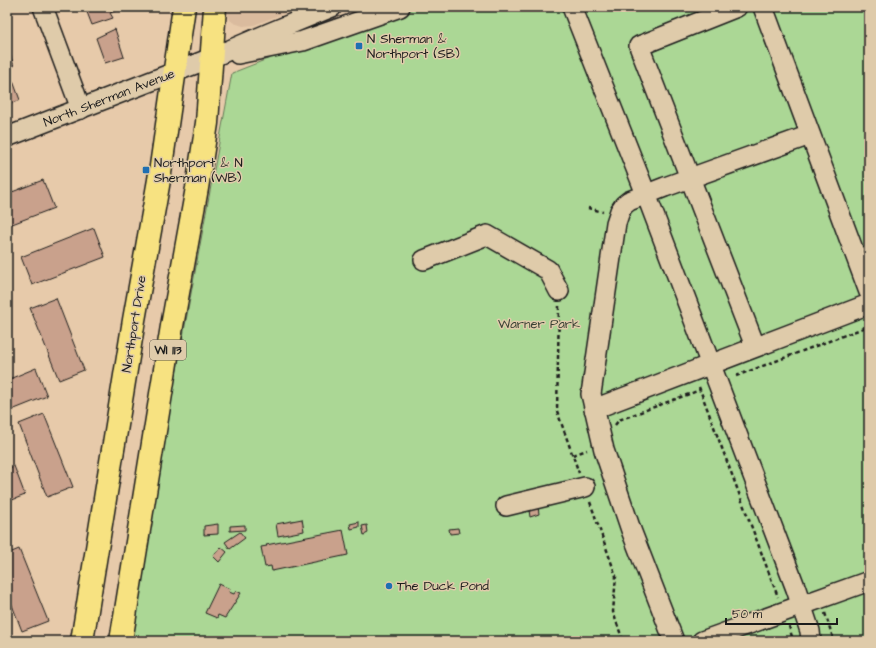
<svg xmlns="http://www.w3.org/2000/svg" width="876" height="648" font-family="'Architects Daughter',sans-serif">
<style>
.built{fill:#dabb9e}
.green{fill:#abd795;stroke:#647a58}
.building{fill:#c9a18c;stroke:#1c1c1c}
.lines{fill:none;stroke-linecap:round;stroke-linejoin:round}
.minor-casing{stroke:#1c1c1c;stroke-width:22}
.major-casing{stroke:#1c1c1c;stroke-width:25}
.path{stroke:#1c1c1c;stroke-width:2.5;stroke-dasharray:4 3;stroke-linecap:butt}
.minor{stroke:#dfcbaa;stroke-width:19}
.major{stroke:#f7e281;stroke-width:22}
.poi-dot{fill:#1f6fb2;stroke:#dfcbaa;stroke-width:1.5}
.labels{text-anchor:middle;dominant-baseline:central;stroke-width:3;stroke-linejoin:round;paint-order:stroke}
.shield{fill:#dfcbaa;stroke:#565047;stroke-width:1}
.shield-label{font-size:12px;font-weight:bold;fill:#1c1c1c}
.poi-label{font-size:13px;fill:#1c1c1c;stroke:#dfcbaa;text-anchor:start}
.street-label{font-size:13px;fill:#1c1c1c;stroke:#dfcbaa}
.park-label{font-size:13px;fill:#394134;stroke:#dfcbaa}
</style>
<rect width="100%" height="100%" fill="#e7caaa"/>
<filter id="ink" filterUnits="userSpaceOnUse"><feTurbulence type="fractalNoise" baseFrequency=".025" numOctaves="2"/><feDisplacementMap in="SourceGraphic" scale="8" xChannelSelector="R" yChannelSelector="G"/><feConvolveMatrix kernelMatrix="1 2 1 2 8 2 1 2 1" color-interpolation-filters="sRGB"/></filter>
<g filter="url(#ink)">
<!-- built -->
<path class="built" d="M226,7H300L254,25L243,26L234,23L230,20L226,12Z"/>
<!-- green -->
<path class="green" d="M399,7H869V641H132L164,439L232,73Z"/>
<!-- building -->
<g class="building">
<path d="M85,7H123V8L110,13L113,18L92,25Z"/>
<path d="M115,29L124,57L105,63L96,38Z"/>
<path d="M7,46L14,66L7,69Z"/>
<path d="M13,81L20,100L7,105V83Z"/>
<path d="M43,180L54,208L7,226V194Z"/>
<path d="M94,228L105,257L32,285L21,257Z"/>
<path d="M56,298L84,370L59,380L30,308Z"/>
<path d="M36,368L47,396L7,412V380Z"/>
<path d="M44,414L73,487L47,497L19,424Z"/>
<path d="M14,466L25,495L7,502V469Z"/>
<path d="M538,507L539,514L530,517L529,510Z"/>
<path d="M302,519L304,531L278,536L276,524Z"/>
<path d="M359,522V527L351,529L350,524Z"/>
<path d="M218,524V534L204,535V526Z"/>
<path d="M245,525V530L230,531V526Z"/>
<path d="M367,525L368,533L364,535L362,526Z"/>
<path d="M458,528L459,533L450,534L449,529Z"/>
<path d="M343,530L348,555L272,571L271,566L265,567L261,547L267,546L266,545Z"/>
<path d="M240,532L245,538L230,549L225,542Z"/>
<path d="M221,547L227,552L219,562L213,556Z"/>
<path d="M19,549L48,621L22,631L7,592V554Z"/>
<path d="M219,584L230,589L229,592L234,594L236,591L241,593L225,618L218,615L217,618L205,613Z"/>
</g>
<g class="lines">
<!-- minor casing -->
<g class="minor-casing">
<g id="minor">
<path d="M43,7L81,109"/>
<path d="M572,7L646,194L796,589L810,631L811,641"/>
<path d="M737,7L639,46L755,346"/>
<path d="M763,7L869,292"/>
<path d="M238,54L303,41L400,7"/>
<path d="M7,137L211,58L269,33L332,7"/>
<path d="M424,260L487,235L548,270L559,291"/>
<path d="M594,409L869,304"/>
<path d="M506,506L585,487"/>
<path d="M674,641L631,530L604,450L591,394L616,223L620,211L624,205L629,201L665,187L810,135"/>
<path d="M702,641L869,581"/>
</g>
</g>
<!-- major casing -->
<g class="major-casing">
<g id="major">
<path d="M82,641L134,320L159,180L184,7"/>
<path d="M121,641L172,326L197,188L207,123L215,7"/>
</g>
</g>
<!-- path -->
<g class="path">
<path d="M588,208L603,212"/>
<path d="M559,306L557,411L579,473"/>
<path d="M736,376L869,326"/>
<path d="M699,387L778,597"/>
<path d="M615,425L619,420L700,390"/>
<path d="M573,455L587,450"/>
<path d="M590,502L616,576L613,612L623,641"/>
<path d="M825,613L834,641"/>
<path d="M789,626L792,637"/>
</g>
<!-- minor -->
<use href="#minor" class="minor"/>
<!-- major -->
<use href="#major" class="major"/>
</g>
</g>
<!-- markers -->
<g class="poi-dot">
<rect x="355" y="42" width="8" height="8" rx="2"/>
<rect x="142" y="166" width="8" height="8" rx="2"/>
<circle cx="389" cy="586" r="4"/>
</g>
<g class="labels">
<!-- shield labels -->
<rect class="shield" x="150" y="340" width="36" height="20" rx="3"/>
<g class="shield-label">
<text x="168" y="350">WI 113</text>
</g>
<!-- poi labels -->
<g class="poi-label">
<text x="367" y="39">N Sherman &amp;<tspan x="367" dy="15">Northport (SB)</tspan></text>
<text x="154" y="163">Northport &amp; N<tspan x="154" dy="15">Sherman (WB)</tspan></text>
<text x="397" y="586">The Duck Pond</text>
</g>
<!-- street labels -->
<g class="street-label">
<text transform="translate(109 98) rotate(-21)">North Sherman Avenue</text>
<text transform="translate(134 324) rotate(-81)">Northport Drive</text>
</g>
<!-- park labels -->
<g class="park-label">
<text x="539" y="324">Warner Park</text>
</g>
</g>
<!-- margin -->
<rect width="876" height="648" fill="none" stroke="#dfcbaa" stroke-width="24"/>
<rect x="12" y="12" width="852" height="624" fill="none" stroke="#1c1c1c" stroke-width="1.5" filter="url(#ink)"/>
<!-- scale -->
<path d="M726 618v6h111v-6" fill="none" stroke="#1c1c1c" stroke-width="2"/>
<text x="732" y="618" font-size="12" fill="#1c1c1c" stroke="#dfcbaa" stroke-width="3" paint-order="stroke">50 m</text>
</svg>
